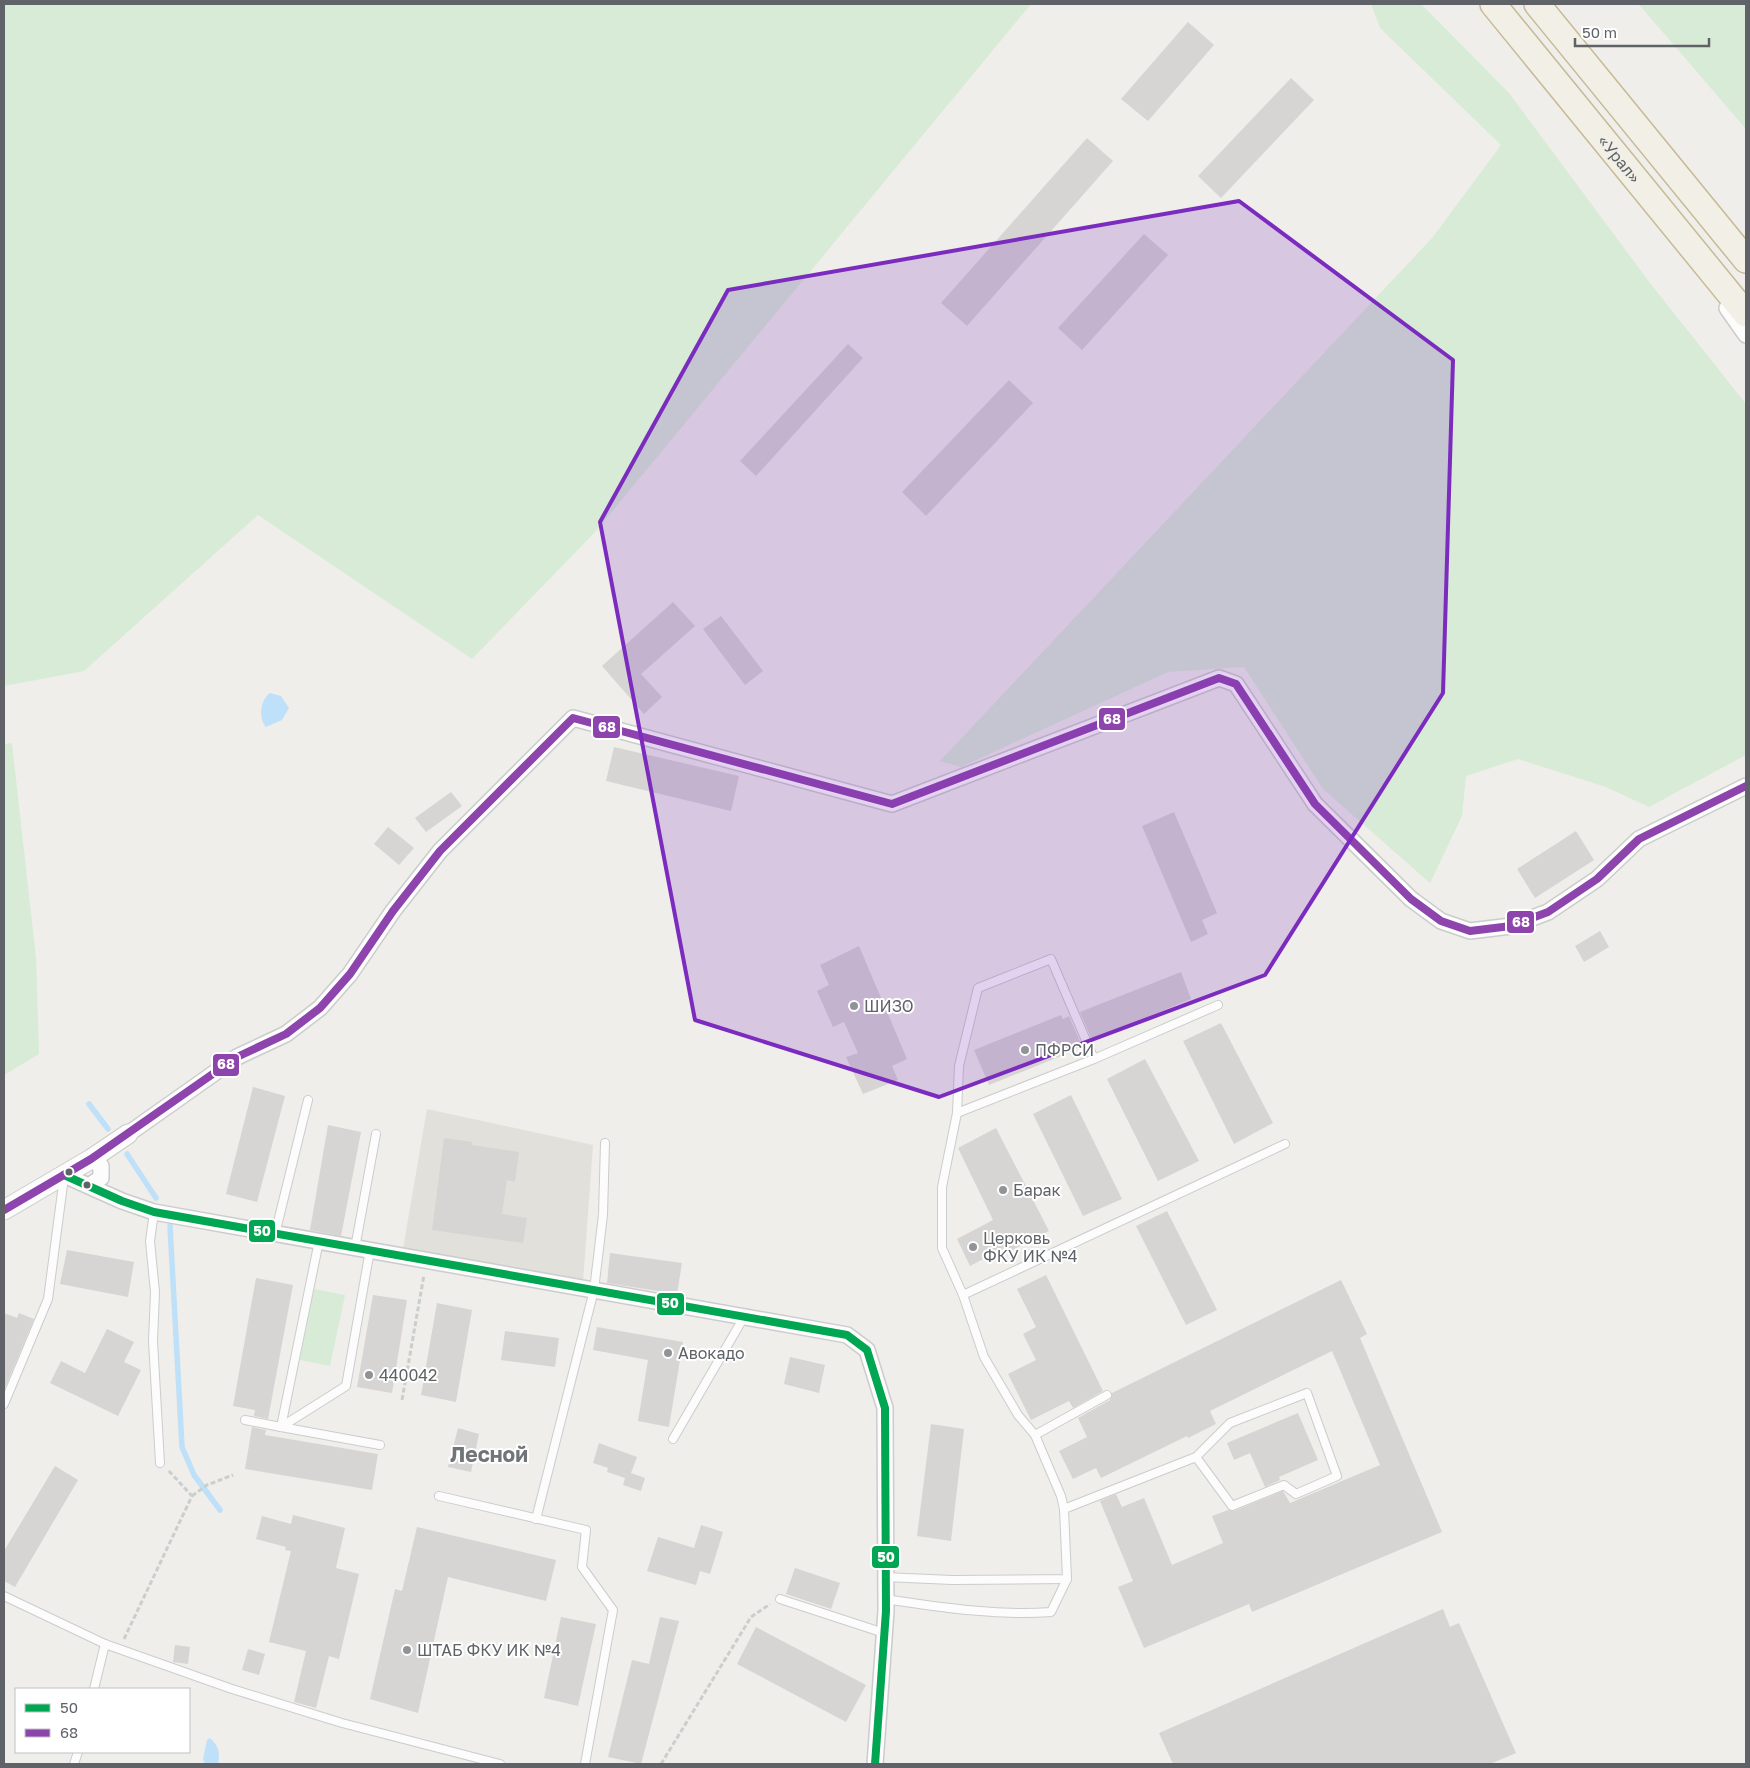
<svg xmlns="http://www.w3.org/2000/svg" width="1750" height="1768" font-family="'Golos Text',sans-serif">
<style>
.education{fill:#e2e0da}
.green{fill:#d8ebd6}
.water{fill:#bfe0f9}
.lines{fill:none;stroke-linecap:round;stroke-linejoin:round}
.stream{stroke:#bfe0f9;stroke-width:5.5}
.building{fill:#d6d5d3}
.service-casing{stroke:#cbcccc;stroke-width:10}
.minor-casing{stroke:#cbcccc;stroke-width:18}
.tertiary-casing{stroke:#cbcccc;stroke-width:21}
.trunk-casing{stroke:#c8b996;stroke-width:28}
.path{stroke:#cacfcc;stroke-width:3;stroke-dasharray:5 2.5;stroke-linecap:butt}
.service{stroke:#fdfcfc;stroke-width:8}
.minor{stroke:#fdfcfc;stroke-width:15}
.tertiary{stroke:#fdfcfc;stroke-width:19}
.trunk{stroke:#f2f0e6;stroke-width:25}
.bus-1-casing{stroke:#fff;stroke-width:11}
.bus-2-casing{stroke:#fff;stroke-width:11}
.bus-1{stroke:#00a651;stroke-width:8}
.bus-2{stroke:#8e44ad;stroke-width:8}
.marked{fill:#7b2cbf;fill-opacity:0.2;stroke:#7b2cbf;stroke-width:4;stroke-linejoin:round}
.poi-dot{fill:#919496;stroke:#fff;stroke-width:2}
.bus-dot{fill:#5f6368;stroke:#fff;stroke-width:2}
.labels{text-anchor:middle;dominant-baseline:central;stroke-width:4;stroke-linejoin:round;paint-order:stroke}
.street-label{font-size:16px;fill:#5f6368;stroke:#fff}
.poi-label{font-size:16px;fill:#5f6368;stroke:#fff;text-anchor:start}
.district-label{font-size:21px;font-weight:bold;fill:#70757a;stroke:#fff}
.line-badge{stroke:#fff;stroke-width:2}
.badge-label{font-size:14px;text-anchor:middle;font-weight:bold;fill:#fff}
</style>
<rect width="100%" height="100%" fill="#efeeea"/>
<!-- education -->
<path class="education" d="M427,1109L593,1145L583,1281L403,1249Z"/>
<!-- green -->
<g class="green">
<path d="M4,4H1031L596,531L472,659L258,515L84,671L4,686Z"/>
<path d="M1371,4H1421L1509,93L1650,283L1746,404V755L1649,807L1606,787L1518,759L1466,776L1462,816L1430,883L1323,789L1244,667L1168,672L961,767L940,761L1433,237L1501,145L1380,28Z"/>
<path d="M1638,4H1746V129L1642,8Z"/>
<path d="M12,743L36,958L39,1054L4,1075V744Z"/>
<path d="M314,1289L345,1295L330,1366L300,1360Z"/>
</g>
<!-- water -->
<g class="water">
<path d="M270,693L281,696L289,708L282,720L266,727C258,718 260,701 270,693Z"/>
<path d="M210,1738C219,1746 220,1753 218,1764H205L203,1759L207,1740Z"/>
</g>
<g class="lines">
<!-- stream -->
<g class="stream">
<path d="M89,1104L108,1129"/>
<path d="M127,1154L156,1198"/>
<path d="M170,1226L182,1447L194,1475L220,1510"/>
</g>
</g>
<!-- building -->
<g class="building">
<path d="M1188,22L1214,45L1148,121L1121,99Z"/>
<path d="M1291,78L1314,100L1221,198L1198,176Z"/>
<path d="M1087,138L1113,161L967,326L941,303Z"/>
<path d="M1144,234L1168,255L1082,350L1058,328Z"/>
<path d="M848,344L863,358L756,476L740,461Z"/>
<path d="M1009,380L1033,403L926,516L902,492Z"/>
<path d="M673,602L695,626L641,674L662,697L644,714L602,666Z"/>
<path d="M721,616L763,671L745,685L703,629Z"/>
<path d="M614,747L739,776L731,811L606,781Z"/>
<path d="M451,792L462,806L426,832L415,818Z"/>
<path d="M1174,812L1217,913L1202,920L1208,934L1191,942L1142,826Z"/>
<path d="M388,827L414,848L399,865L374,844Z"/>
<path d="M1576,831L1594,860L1535,898L1517,869Z"/>
<path d="M1600,931L1609,947L1584,962L1575,946Z"/>
<path d="M859,946L907,1059L892,1066L898,1080L863,1094L846,1057L858,1053L844,1022L833,1027L817,991L829,985L820,965Z"/>
<path d="M1181,972L1191,999L1092,1040L1080,1012Z"/>
<path d="M1061,1015L1063,1019L1069,1016L1081,1044L1074,1047L1076,1050L989,1085L974,1050Z"/>
<path d="M1221,1023L1273,1123L1234,1144L1183,1041Z"/>
<path d="M1145,1059L1199,1161L1158,1181L1107,1079Z"/>
<path d="M253,1087L285,1096L257,1202L226,1194Z"/>
<path d="M1071,1095L1122,1199L1083,1216L1033,1114Z"/>
<path d="M328,1125L361,1132L341,1236L310,1230Z"/>
<path d="M996,1128L1049,1231L1008,1252L1006,1247L970,1266L957,1239L993,1220L958,1148Z"/>
<path d="M444,1138L472,1142V1145L519,1152L515,1182L507,1180L502,1214L527,1218L523,1243L432,1230Z"/>
<path d="M1167,1211L1217,1310L1186,1325L1136,1226Z"/>
<path d="M67,1250L134,1262L128,1297L60,1284Z"/>
<path d="M610,1253L682,1263L677,1294L607,1283Z"/>
<path d="M1046,1275L1103,1391L1073,1408L1069,1401L1031,1420L1008,1374L1036,1360L1023,1334L1036,1327L1017,1289Z"/>
<path d="M256,1278L293,1285L268,1419L254,1416L255,1410L233,1406Z"/>
<path d="M1341,1280L1367,1334L1360,1338L1442,1532L1252,1612L1249,1604L1144,1648L1118,1587L1133,1581L1100,1501L1116,1494L1122,1507L1144,1498L1172,1565L1223,1543L1212,1516L1228,1510L1234,1511L1283,1491L1290,1503L1380,1465L1332,1351L1210,1411L1216,1424L1188,1438L1187,1436L1101,1478L1096,1468L1073,1479L1059,1451L1087,1437L1078,1418L1110,1400L1112,1393Z"/>
<path d="M373,1295L407,1300L392,1393L357,1387Z"/>
<path d="M437,1303L472,1310L456,1402L421,1395Z"/>
<path d="M4,1313L17,1318L19,1313L34,1319L4,1390Z"/>
<path d="M597,1327L683,1342L669,1427L638,1421L648,1360L593,1350Z"/>
<path d="M107,1329L134,1342L124,1362L141,1370L118,1416L50,1383L61,1361L85,1373Z"/>
<path d="M505,1331L559,1338L555,1367L501,1360Z"/>
<path d="M790,1357L825,1365L819,1393L784,1384Z"/>
<path d="M1298,1413L1318,1460L1279,1477L1280,1480L1265,1487L1250,1453L1234,1460L1227,1443Z"/>
<path d="M931,1424L964,1429L951,1541L917,1536Z"/>
<path d="M252,1427L266,1430L265,1435L378,1454L372,1490L245,1469Z"/>
<path d="M458,1428L479,1434L471,1472L448,1467Z"/>
<path d="M599,1443L637,1457L631,1473L645,1478L641,1491L623,1485L625,1478L607,1472L608,1468L593,1463Z"/>
<path d="M55,1466L78,1480L15,1587L4,1581V1551Z"/>
<path d="M293,1515L345,1528L336,1568L359,1574L339,1659L329,1656L316,1708L294,1702L306,1651L269,1642L291,1551L285,1550L286,1547L256,1539L262,1516L291,1524Z"/>
<path d="M701,1525L723,1532L710,1574L700,1571L696,1585L647,1571L658,1537L694,1548Z"/>
<path d="M417,1527L556,1560L546,1601L448,1577L418,1713L370,1699L395,1589L402,1591Z"/>
<path d="M795,1568L840,1583L831,1609L786,1594Z"/>
<path d="M1443,1609L1450,1627L1459,1623L1516,1753L1490,1764H1173L1159,1733Z"/>
<path d="M561,1617L596,1624L578,1706L544,1698Z"/>
<path d="M660,1617L679,1621L641,1764L608,1757L632,1660L649,1664Z"/>
<path d="M756,1627L866,1685L846,1722L737,1664Z"/>
<path d="M175,1645L190,1647L188,1664L173,1662Z"/>
<path d="M248,1649L265,1654L259,1675L242,1670Z"/>
</g>
<g class="lines">
<!-- service casing -->
<g class="service-casing">
<g id="service">
<path d="M957,1113L1094,1059L1218,1005"/>
<path d="M154,1212L150,1241L155,1292L153,1341L160,1463"/>
<path d="M275,1234L308,1100"/>
<path d="M355,1248L376,1134"/>
<path d="M963,1295L1285,1144"/>
<path d="M4,1404L48,1299L64,1177"/>
<path d="M245,1420L281,1427L319,1241"/>
<path d="M281,1427L346,1386L370,1250"/>
<path d="M281,1427L380,1445"/>
<path d="M1035,1435L1107,1395"/>
<path d="M673,1439L744,1317"/>
<path d="M439,1496L586,1530L582,1567L613,1610L585,1764"/>
<path d="M1064,1509L1196,1457L1230,1423L1307,1393L1337,1476L1296,1494L1284,1485L1232,1506L1196,1457"/>
<path d="M536,1519L594,1290L603,1215L605,1143"/>
<path d="M884,1577L952,1580L1067,1579L1064,1509L1061,1496L1035,1435L1018,1415L984,1357L963,1295L942,1248V1187L957,1113L959,1066L978,988L1051,959L1094,1059"/>
<path d="M4,1596L105,1644L232,1689L342,1723L500,1764"/>
<path d="M780,1599L884,1633"/>
<path d="M885,1599C940,1607 995,1616 1051,1612L1067,1579"/>
<path d="M94,1689L105,1644"/>
<path d="M74,1764L78,1752"/>
</g>
</g>
<!-- minor casing -->
<g class="minor-casing">
<g id="minor">
<path d="M1727,308L1746,335"/>
<path d="M128,1134L237,1057L286,1034L320,1008L350,974L393,911L440,851L573,718L892,804L1219,678L1236,684L1315,804L1411,899L1441,921L1470,931L1511,926L1548,912L1597,879L1639,839L1746,786"/>
<path d="M64,1175L122,1201L154,1212L847,1335L867,1350L885,1408L886,1611L875,1764"/>
<path d="M90,1185L101,1178V1166L91,1159"/>
</g>
</g>
<!-- tertiary casing -->
<g class="tertiary-casing">
<path id="tertiary" d="M4,1210L91,1159L128,1134"/>
</g>
<!-- trunk casing -->
<g class="trunk-casing">
<g id="trunk">
<path id="s1" d="M1493,4L1746,314"/>
<path d="M1537,4L1746,260"/>
</g>
</g>
<!-- path -->
<g class="path">
<path d="M402,1400L424,1275"/>
<path d="M192,1496L207,1485L233,1475"/>
<path d="M124,1639L192,1496L168,1470"/>
<path d="M661,1764L751,1617L770,1604"/>
</g>
<!-- service -->
<use href="#service" class="service"/>
<!-- minor -->
<use href="#minor" class="minor"/>
<!-- tertiary -->
<use href="#tertiary" class="tertiary"/>
<!-- trunk -->
<use href="#trunk" class="trunk"/>
<!-- bus-1 casing -->
<g class="bus-1-casing">
<path id="bus-1" d="M64,1175L122,1201L154,1212L847,1335L867,1350L885,1408L886,1611L875,1764"/>
</g>
<!-- bus-2 casing -->
<g class="bus-2-casing">
<path id="bus-2" d="M4,1210L91,1159L237,1057L286,1034L320,1008L350,974L393,911L440,851L573,718L892,804L1219,678L1236,684L1315,804L1411,899L1441,921L1470,931L1511,926L1548,912L1597,879L1639,839L1746,786"/>
</g>
<!-- bus-1 -->
<use href="#bus-1" class="bus-1"/>
<!-- bus-2 -->
<use href="#bus-2" class="bus-2"/>
</g>
<!-- marked area -->
<path class="marked" d="M1239,201L1453,360L1443,693L1265,975L939,1097L695,1020L600,522L728,290Z"/>
<!-- markers -->
<g class="poi-dot">
<circle cx="854" cy="1006" r="5"/>
<circle cx="1025" cy="1050" r="5"/>
<circle cx="1003" cy="1190" r="5"/>
<circle cx="973" cy="1247" r="5"/>
<circle cx="668" cy="1353" r="5"/>
<circle cx="369" cy="1375" r="5"/>
<circle cx="407" cy="1650" r="5"/>
</g>
<g class="bus-dot">
<circle cx="69" cy="1172" r="4.5"/>
<circle cx="87" cy="1185" r="4.5"/>
</g>
<g class="labels">
<!-- street labels -->
<g class="street-label">
<text stroke="none"><textPath href="#s1" startOffset="200">«Урал»</textPath></text>
</g>
<!-- poi labels -->
<g class="poi-label">
<text x="864" y="1006">ШИЗО</text>
<text x="1035" y="1050">ПФРСИ</text>
<text x="1013" y="1190">Барак</text>
<text x="983" y="1238">Церковь<tspan x="983" dy="18">ФКУ ИК №4</tspan></text>
<text x="678" y="1353">Авокадо</text>
<text x="379" y="1375">440042</text>
<text x="417" y="1650">ШТАБ ФКУ ИК №4</text>
</g>
<!-- district labels -->
<g class="district-label">
<text x="489" y="1454">Лесной</text>
</g>
</g>
<g class="line-badge">
<rect x="1098" y="707" width="28" height="24" rx="5" fill="#8e44ad"/>
<rect x="592" y="715" width="29" height="24" rx="5" fill="#8e44ad"/>
<rect x="1506" y="910" width="29" height="24" rx="5" fill="#8e44ad"/>
<rect x="212" y="1053" width="28" height="24" rx="5" fill="#8e44ad"/>
<rect x="248" y="1219" width="28" height="24" rx="5" fill="#00a651"/>
<rect x="656" y="1292" width="29" height="24" rx="5" fill="#00a651"/>
<rect x="871" y="1545" width="29" height="24" rx="5" fill="#00a651"/>
</g>
<g class="badge-label">
<text x="1112" y="724">68</text>
<text x="607" y="732">68</text>
<text x="1521" y="927">68</text>
<text x="226" y="1069">68</text>
<text x="262" y="1236">50</text>
<text x="670" y="1308">50</text>
<text x="886" y="1562">50</text>
</g>
<!-- border -->
<rect width="1750" height="1768" fill="none" stroke="#5f6368" stroke-width="10"/>
<!-- legend -->
<rect x="15" y="1688" width="175" height="65" fill="#ffffff" stroke="#bfc1c3"/>
<rect x="25" y="1704" width="25" height="8" fill="#00a651" stroke="#bfc1c3"/>
<text x="60" y="1713" font-size="15" fill="#5f6368">50</text>
<rect x="25" y="1729" width="25" height="8" fill="#8e44ad" stroke="#bfc1c3"/>
<text x="60" y="1738" font-size="15" fill="#5f6368">68</text>
<!-- scale -->
<path d="M1575 38v8h134v-8" fill="none" stroke="#5f6368" stroke-width="2.5"/>
<text x="1582" y="38" font-size="15" fill="#5f6368" stroke="#ffffff" stroke-width="4" paint-order="stroke">50 m</text>
</svg>
